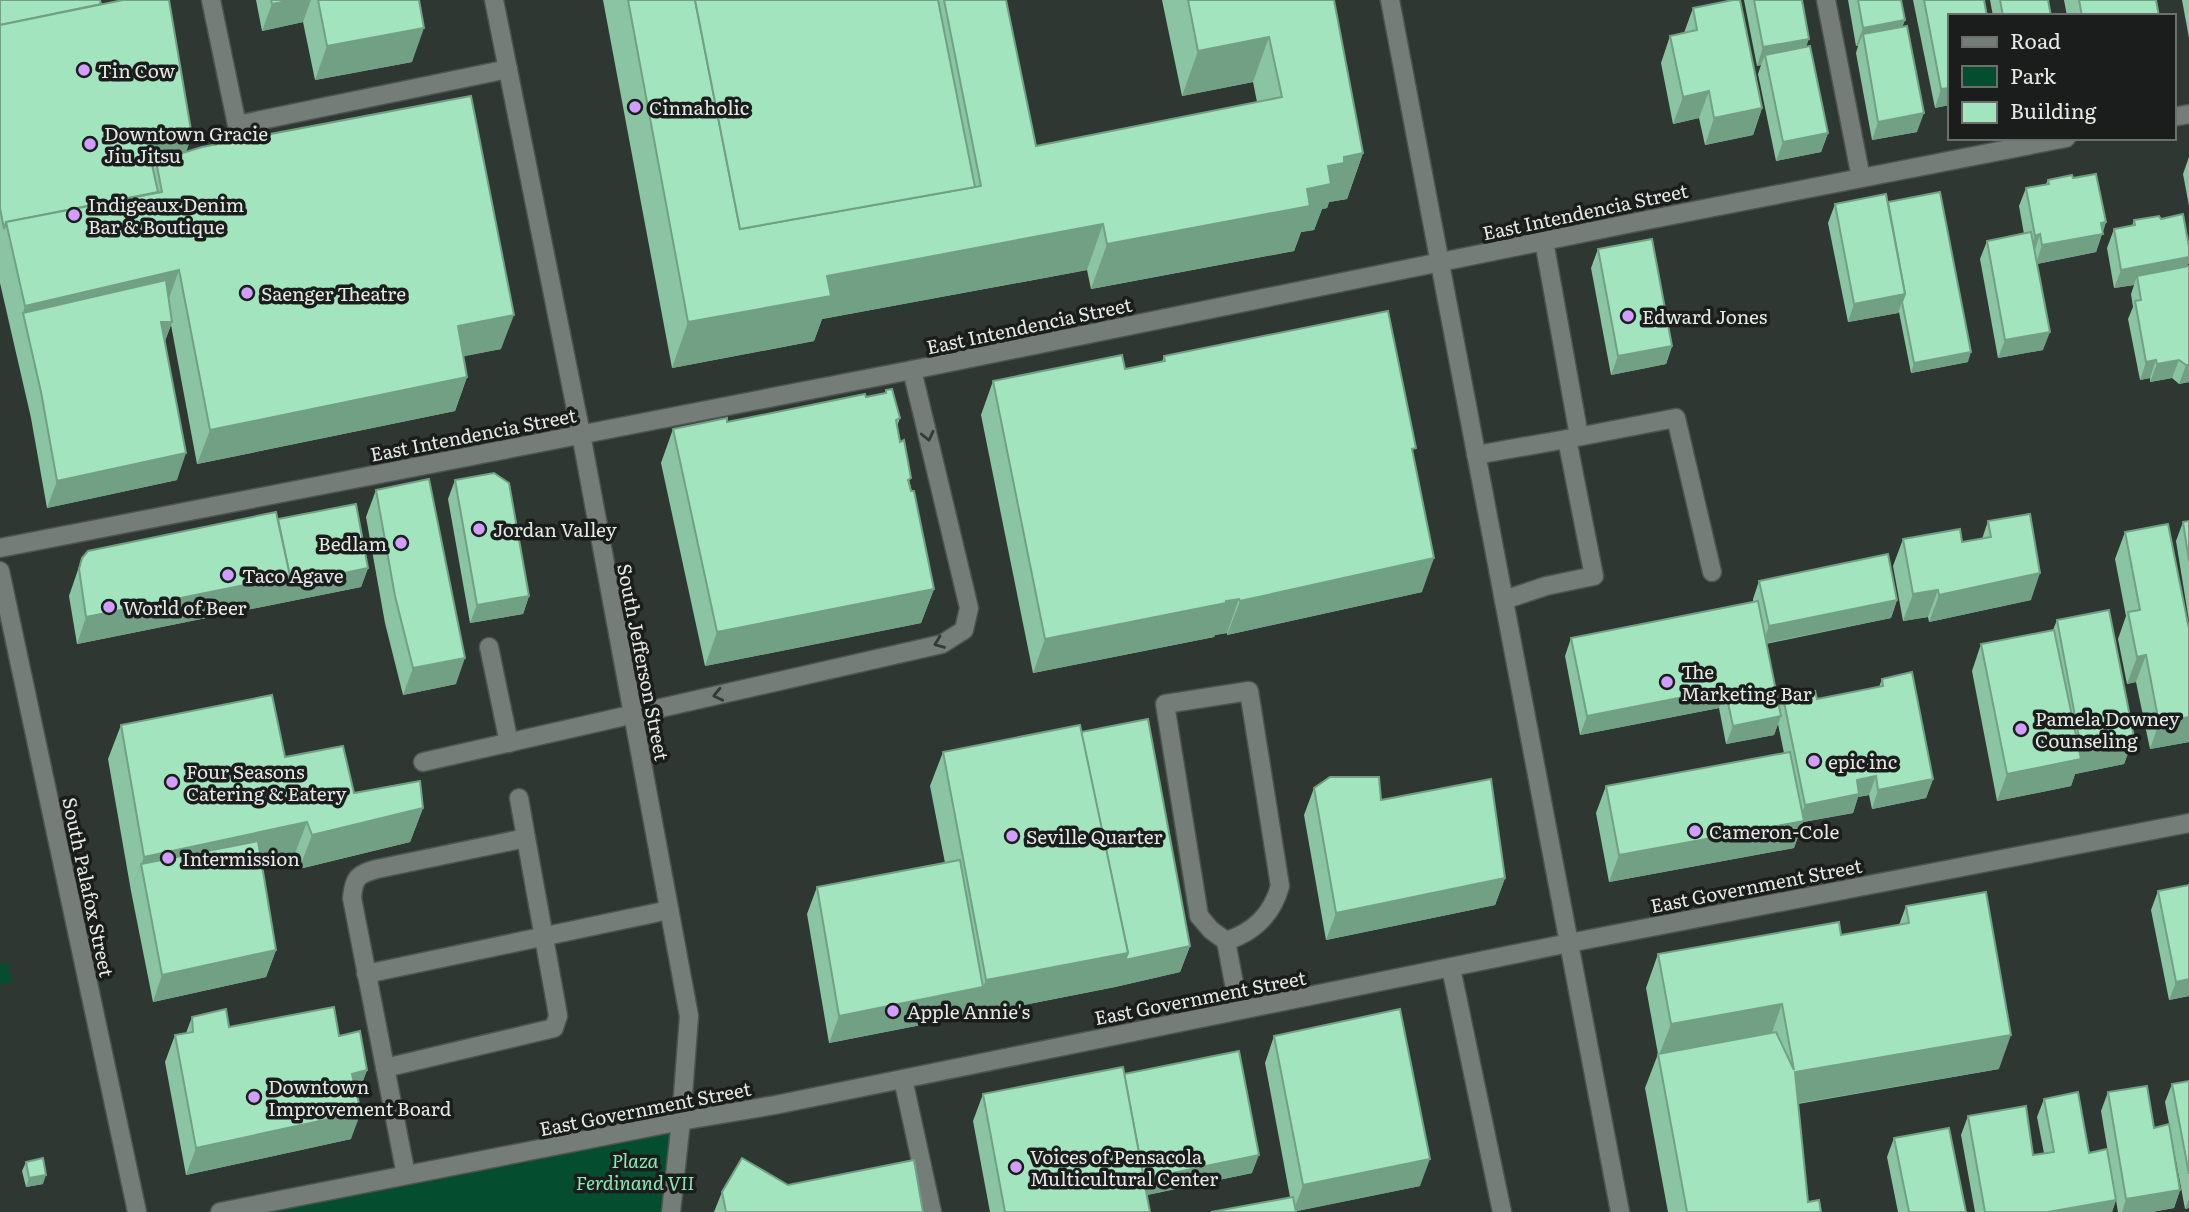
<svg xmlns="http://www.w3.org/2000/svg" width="2189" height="1212" font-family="Literata,serif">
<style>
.green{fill:#044e2f}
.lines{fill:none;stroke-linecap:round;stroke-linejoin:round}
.service-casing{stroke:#4d544f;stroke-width:21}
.minor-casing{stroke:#4d544f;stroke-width:21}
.tertiary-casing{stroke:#4d544f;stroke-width:21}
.secondary-casing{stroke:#4d544f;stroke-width:21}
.service{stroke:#747d77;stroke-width:18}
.minor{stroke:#747d77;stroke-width:18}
.tertiary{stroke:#747d77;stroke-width:18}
.secondary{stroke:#747d77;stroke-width:18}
.wall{fill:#8bc4a3}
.shaded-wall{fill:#71a084}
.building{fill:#a2e4bd;stroke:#71a084;stroke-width:2}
.oneway{stroke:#353a37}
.poi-dot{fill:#d19dfe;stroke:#1a1d1b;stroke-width:2.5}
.labels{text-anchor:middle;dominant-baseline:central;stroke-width:7;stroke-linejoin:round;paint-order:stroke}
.poi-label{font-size:19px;fill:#e5eae7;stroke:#1a1d1b;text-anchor:start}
.street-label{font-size:19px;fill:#e5eae7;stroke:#1a1d1b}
.park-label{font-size:19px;font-style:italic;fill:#8ce8b4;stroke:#1a1d1b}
</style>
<rect width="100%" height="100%" fill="#2f3732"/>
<!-- green -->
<g class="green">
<path d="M8,963L12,982L0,984V964Z"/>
<path d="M681,1121L671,1212H219Z"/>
</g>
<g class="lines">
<!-- service casing -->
<g class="service-casing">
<g id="service">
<path d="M211,0L237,125L508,69"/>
<path d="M1544,241L1579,436"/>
<path d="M1567,439L1676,418L1712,572"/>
<path d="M1476,455L1567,439L1594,576L1546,586L1504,600"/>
<path d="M489,647L509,743"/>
<path d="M423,762L942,644L964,630L969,608L912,370"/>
<path d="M1226,941C1254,932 1272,915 1280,886L1249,691L1165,704L1199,916L1211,930L1226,941L1239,1010"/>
<path d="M1451,968L1502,1212"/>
<path d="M366,974L669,910"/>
<path d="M385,1068L554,1028L558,1016L556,1004L526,838"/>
<path d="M903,1079L932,1212"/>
<path d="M406,1175L352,898C354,877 358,874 377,869L526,838L519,798"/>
</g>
</g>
<!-- minor casing -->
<g class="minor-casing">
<g id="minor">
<path d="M494,0L581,434L689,1016L681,1121L671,1212"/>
<path d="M1826,0L1861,178"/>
<path d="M2173,117L2189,114"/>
<path d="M0,548L912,370L1632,223L2066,138"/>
</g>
</g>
<!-- tertiary casing -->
<g class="tertiary-casing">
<g id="tertiary">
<path d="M1390,0L1620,1212"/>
<path d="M220,1212L681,1121L775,1105L1569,943L2189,823"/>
</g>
</g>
<!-- secondary casing -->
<g class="secondary-casing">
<path id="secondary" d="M0,571L137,1212"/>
</g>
<!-- service -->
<use href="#service" class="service"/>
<!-- minor -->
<use href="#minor" class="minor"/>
<!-- tertiary -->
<use href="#tertiary" class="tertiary"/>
<!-- secondary -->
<use href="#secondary" class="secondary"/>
</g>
<!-- wall -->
<g class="wall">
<path d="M0,0L101,4L192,136L186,151L501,349L463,356L467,377L455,411L197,464L171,325L165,341L177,480L47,508L31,418L0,283Z"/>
<path d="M256,0H419L412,62L315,80L303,22L262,31Z"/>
<path d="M603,0H1006L1036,146L1257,102L1253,82L1182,96L1162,0H1334L1363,153L1347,199L1329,202L1327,208L1322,209L1314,230L1301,232L1294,251L1091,289L1087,270L822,319L814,341L672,368Z"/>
<path d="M1744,0H1802L1806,47L1828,133L1821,152L1776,161L1758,74L1761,65L1757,66Z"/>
<path d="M1848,0H1901L1905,20L1902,27L1917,132L1872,140L1856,53L1858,46H1856Z"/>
<path d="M1913,0H1984L1949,105L1935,108Z"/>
<path d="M1990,0H2048L2051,16H1993Z"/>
<path d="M2064,0H2156L2159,16H2067Z"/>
<path d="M2182,0H2189V38Z"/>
<path d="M1693,8L1762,108L1753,135L1705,145L1699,118L1673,124L1661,63L1670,36L1684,33Z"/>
<path d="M2189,157V206L2183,174Z"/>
<path d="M2073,178L2106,222L2096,252L2037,264L2043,350L1998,358L1980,259L1987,241L2024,234L2019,206L2026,188L2046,184L2048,180Z"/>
<path d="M1888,202L1968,362L1911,373L1899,312L1898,313L1848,322L1828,223L1835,204Z"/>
<path d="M2161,219L2189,247V262L2187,267L2189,266V382L2179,384L2172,378L2150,382V378L2140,380L2128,319L2133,307L2131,294L2134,285L2114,288L2107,248L2114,229L2132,226L2134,220Z"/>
<path d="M1598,249L1672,346L1666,364L1611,375L1591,268Z"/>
<path d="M1164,356L1413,456L1422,592L1227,635V633L1215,635L1214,637L1033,673L981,415L993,381L1125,369L1162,362Z"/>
<path d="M886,390L900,418L897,426L934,589L921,623L705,666L661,463L673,429L727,422L866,397L885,393Z"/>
<path d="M455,480L529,596L523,614L470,623L448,499Z"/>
<path d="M376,490L456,684L403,695L385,623L366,517Z"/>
<path d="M278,519L368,568L361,587L77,644L69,596L82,558Z"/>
<path d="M1988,521L2031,600L1929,622L1928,617L1903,621L1893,566L1903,539L1962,542L1982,539Z"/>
<path d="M2189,521V621L2176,541L2183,522Z"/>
<path d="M2125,532L2189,629V742L2150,749L2136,682L2127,684L2118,639L2126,616L2115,559Z"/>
<path d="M1759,581L1897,600L1891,618L1766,644L1779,708L1783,697L1817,699L1879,687L1882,679L1933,779L1926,798L1872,809L1869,795L1858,797L1853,813L1803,822L1794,848L1609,882L1596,813L1606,786L1784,753L1778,724L1774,735L1726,744L1719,708L1580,735L1565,656L1571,638L1753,602V599Z"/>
<path d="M2057,620L2134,737L2124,764L2075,774L2071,786L1997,801L1972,671L1981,644L2053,630Z"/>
<path d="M121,725L285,757L354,793L423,808L410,842L299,869L294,856L262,863L276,950L266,977L153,1002L131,891L108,759Z"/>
<path d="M1081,732L1190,946L1180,972L1115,987L829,1043L807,914L817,887L945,863L930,786L943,752Z"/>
<path d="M1314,788L1381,800L1505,878L1495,905L1326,940L1304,815Z"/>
<path d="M2158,891L2189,996L2169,1000L2151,910Z"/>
<path d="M1906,906L1999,1069L1798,1104L1808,1202L1821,1212H1668L1645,1088L1658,1054L1646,988L1658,954L1841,935L1899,925Z"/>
<path d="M192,1017L229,1027L339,1036L367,1070L357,1097L351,1139L186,1175L165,1062L175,1035L186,1033Z"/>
<path d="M1274,1036L1420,1186L1296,1211L1290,1197L1265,1063Z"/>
<path d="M1124,1074L1252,1173L1147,1195L1150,1212H990L973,1121L983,1094Z"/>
<path d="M2189,1081V1208L2185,1209L2165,1102L2172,1084Z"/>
<path d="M2108,1092L2154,1128L2180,1190L2174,1208L2152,1212H2118L2101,1111Z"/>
<path d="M2044,1099L2089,1153L2116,1200L2112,1212H1975L1961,1135L1968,1116L2033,1155L2044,1153L2037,1117Z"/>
<path d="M1894,1138L1966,1212H1898L1887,1157Z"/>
<path d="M26,1162L43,1184L26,1187L22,1171Z"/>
<path d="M788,1185L923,1212H714L722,1192Z"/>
</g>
<!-- shaded-wall -->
<g class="shaded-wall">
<path d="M292,0H311L303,22L262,31L272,4Z"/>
<path d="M1905,20L1898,38L1863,34L1858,46H1856L1863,28Z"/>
<path d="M424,28L412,62L315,80L327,46Z"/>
<path d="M1269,37L1253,82L1182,96L1198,51Z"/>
<path d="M1809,39L1802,58L1765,55L1761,65L1757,66L1763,47Z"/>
<path d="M1949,88V105L1935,108L1941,89Z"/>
<path d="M1709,91L1699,118L1673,124L1683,97Z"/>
<path d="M1762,108L1753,135L1705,145L1714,118Z"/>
<path d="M1924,113L1917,132L1872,140L1878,122Z"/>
<path d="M1828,133L1821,152L1776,161L1783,142Z"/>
<path d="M192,136L182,163L156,161L153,170L148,147Z"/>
<path d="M1363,153L1347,199L1329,202L1327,208L1322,209L1314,230L1301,232L1294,251L1091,289L1107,244L1307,189L1328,166L1344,157Z"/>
<path d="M2106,222L2096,252L2036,264L2042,245Z"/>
<path d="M1103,224L1087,270L822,319L814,341L672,368L688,322L827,276Z"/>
<path d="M2040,234L2034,253L2028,254L2035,236Z"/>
<path d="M2189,257V262L2184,275L2137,276L2134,285L2114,288L2121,270Z"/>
<path d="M179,270L167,304L23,313L25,306Z"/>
<path d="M1905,294L1898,313L1848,322L1854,304Z"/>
<path d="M514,315L501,349L446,360L458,326Z"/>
<path d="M161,322H172L162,349Z"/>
<path d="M2050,332L2043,350L1998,358L2005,340Z"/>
<path d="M1672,346L1666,364L1611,375L1618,356Z"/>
<path d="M1971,352L1968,362L1911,373L1914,363Z"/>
<path d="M2156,360L2150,378L2140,380L2146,362Z"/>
<path d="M2179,360L2172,378L2150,382L2157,364Z"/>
<path d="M2186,365H2189V382L2179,384Z"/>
<path d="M467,377L455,411L197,464L210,430Z"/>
<path d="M186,453L177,480L47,508L57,481Z"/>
<path d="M1434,558L1422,592L1227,635L1240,601Z"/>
<path d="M368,568L361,587L77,644L86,617L290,576Z"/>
<path d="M2040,573L2031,600L1929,622L1939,595Z"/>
<path d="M934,589L921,623L705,666L717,632Z"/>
<path d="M1938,590L1928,617L1903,621L1913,594Z"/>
<path d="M529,596L523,614L470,623L477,605Z"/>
<path d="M1239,599L1227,633L1215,635L1214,637L1033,673L1045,639Z"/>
<path d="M1897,600L1891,618L1762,644L1769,626Z"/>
<path d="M2146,655L2136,682L2127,684L2137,657Z"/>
<path d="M465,658L456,684L403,695L413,668Z"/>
<path d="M1725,689L1719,708L1580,735L1587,716Z"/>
<path d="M1781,716L1774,735L1726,744L1733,726Z"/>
<path d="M2189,717V742L2150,749L2159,723Z"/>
<path d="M2134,737L2124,764L2075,774L2071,786L1997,801L2007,774L2077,760L2081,748Z"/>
<path d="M1876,776L1869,795L1858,797L1853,813L1803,822L1794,848L1609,882L1619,855L1798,822L1805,805L1857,780Z"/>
<path d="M1933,779L1926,798L1872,809L1878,790Z"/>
<path d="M423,808L410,842L299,869L312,835Z"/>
<path d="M307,822L294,856L146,888L141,864L131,891L144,857Z"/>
<path d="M1505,878L1495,905L1326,940L1336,913Z"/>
<path d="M1190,946L1180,972L1115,987L829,1043L839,1016L983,987L986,980L1128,953Z"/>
<path d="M276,950L266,977L153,1002L162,975Z"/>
<path d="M2189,979V996L2169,1000L2176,982Z"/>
<path d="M1782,1004L1770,1038L1658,1058L1671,1024Z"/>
<path d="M2011,1035L1999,1069L1782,1106L1795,1072Z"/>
<path d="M367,1070L357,1097L342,1101L352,1074Z"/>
<path d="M361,1112L351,1139L186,1175L196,1148Z"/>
<path d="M1259,1155L1252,1173L1133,1198L1140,1180Z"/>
<path d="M1430,1159L1420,1186L1293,1212L1303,1185Z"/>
<path d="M46,1175L43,1184L26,1187L29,1178Z"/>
<path d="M2180,1190L2174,1208L2152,1212H2122L2126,1199Z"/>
<path d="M2189,1199V1208L2185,1209Z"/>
<path d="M2116,1200L2112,1212H2048Z"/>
</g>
<!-- building -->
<g class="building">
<path d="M0,0H100L101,4L0,25Z"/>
<path d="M123,0H169L192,136L148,147L158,192L6,222L4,229L0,208V25Z"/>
<path d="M271,0H292L272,4Z"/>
<path d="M318,0H419L424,28L327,46Z"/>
<path d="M628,0H695L740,229L981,186L944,0H1006L1036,146L1282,97L1269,37L1198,51L1188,0H1334L1363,153L1344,157V163L1328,166L1331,184L1307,189L1310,206L1107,244L1103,224L827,276L831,296L688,322Z"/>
<path d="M695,0H938L975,187L740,229Z"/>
<path d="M1733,0H1740L1762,108L1714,118L1709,91L1683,97L1670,36L1697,30L1693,8Z"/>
<path d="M1754,0H1802L1809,39L1763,47Z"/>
<path d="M1858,0H1901L1905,20L1863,28Z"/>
<path d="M1924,0H1984L1987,16H1949V88L1941,89Z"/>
<path d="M2000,0H2048L2051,16H2003Z"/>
<path d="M2079,0H2156L2159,16H2082Z"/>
<path d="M1907,26L1924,113L1878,122L1863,34Z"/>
<path d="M1810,46L1828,133L1783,142L1765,55Z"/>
<path d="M471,96L514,315L458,326L467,377L210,430L179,270L25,306L6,222L162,192L156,161L202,147Z"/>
<path d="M2096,174L2106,222L2101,223L2103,234L2042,245L2040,234L2035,236L2026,188L2049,184L2048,180L2072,175L2073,178Z"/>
<path d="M1940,192L1971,352L1914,363L1902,302L1905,294L1888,202Z"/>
<path d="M1886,194L1905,294L1854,304L1835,204Z"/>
<path d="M2183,214L2189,247V257L2121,270L2114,229L2135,225L2134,220L2159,216L2161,219Z"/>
<path d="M2031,232L2050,332L2005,340L1987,241Z"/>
<path d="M1652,239L1672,346L1618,356L1598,249Z"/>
<path d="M2189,266V365H2186L2179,360L2157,364L2156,360L2146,362L2135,301L2141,300L2137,276Z"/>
<path d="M166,280L172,322H161L186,453L57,481L41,392L23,313Z"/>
<path d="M1388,311L1416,448L1412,449L1434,558L1240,601L1239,599L1226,601V603L1045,639L993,381L1122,355L1125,369L1165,361L1164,356Z"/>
<path d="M892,389L900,418L896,420L900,442L904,440L911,478L908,480L911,491H914L934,589L717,632L673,429L727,418V422L865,394L866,397L886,393V390Z"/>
<path d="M494,473L509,483L529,596L477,605L455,480Z"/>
<path d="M429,479L465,658L413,668L395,596L376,490Z"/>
<path d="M356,504L368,568L287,585L290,576L278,519Z"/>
<path d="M276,512L290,576L86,617L79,569L82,558L88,551Z"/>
<path d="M2030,514L2040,573L1939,595L1938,590L1913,594L1903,539L1960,529L1962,542L1991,537L1988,521Z"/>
<path d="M2189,521V561L2183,522Z"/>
<path d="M2168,524L2189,629V717L2159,723L2146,655L2137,657L2128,612L2140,610L2125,532Z"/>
<path d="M1888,554L1897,600L1769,626L1759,581Z"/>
<path d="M1758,601L1781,716L1733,726L1725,689L1587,716L1571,638Z"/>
<path d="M2109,610L2134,737L2081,748L2057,620Z"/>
<path d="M2054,630L2081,759L2007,774L1981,644Z"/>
<path d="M1912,672L1933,779L1878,790L1876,776L1857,780L1859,794L1805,805L1783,697L1815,691L1817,699L1883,686L1882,679Z"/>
<path d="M272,695L285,757L343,746L354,793L420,781L423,808L312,835L307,822L144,857L121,725Z"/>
<path d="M1148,719L1190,946L1125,960L1128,953L1081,732Z"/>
<path d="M1080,725L1128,953L986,980L943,752Z"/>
<path d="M1790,752L1804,821L1619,855L1606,786Z"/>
<path d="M1330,777H1379L1381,800L1491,779L1505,878L1336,913L1314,788Z"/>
<path d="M258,841L276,950L162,975L141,864Z"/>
<path d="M960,860L983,987L839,1016L817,887Z"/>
<path d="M2189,885V979L2176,982L2158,891Z"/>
<path d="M1986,892L2011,1035L1795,1072L1808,1202L1819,1200L1821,1212H1687L1658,1054L1776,1032L1794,1070L1782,1004L1671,1024L1658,954L1839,922L1841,935L1909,923L1906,906Z"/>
<path d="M334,1007L339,1036L360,1031L367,1070L352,1074L361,1112L196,1148L175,1035L193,1032L192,1017L226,1009L229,1027Z"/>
<path d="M1400,1009L1430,1159L1303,1185L1274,1036Z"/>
<path d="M1239,1051L1259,1155L1144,1179L1124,1074Z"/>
<path d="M1123,1067L1150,1212H1005L983,1094Z"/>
<path d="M2189,1081V1174L2172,1084Z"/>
<path d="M2147,1086L2154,1128L2169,1124L2180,1190L2126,1199L2108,1092Z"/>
<path d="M2078,1092L2089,1153L2107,1149L2116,1200L2048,1212H1985L1968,1116L2026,1106L2033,1155L2054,1152L2044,1099Z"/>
<path d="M1949,1128L1966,1212H1909L1894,1138Z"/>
<path d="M43,1158L46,1175L29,1178L26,1162Z"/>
<path d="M742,1158L788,1185L914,1160L923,1212H726L722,1192Z"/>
<path d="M1293,1197L1296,1212H1211Z"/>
</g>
<!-- one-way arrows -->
<defs><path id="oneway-chevron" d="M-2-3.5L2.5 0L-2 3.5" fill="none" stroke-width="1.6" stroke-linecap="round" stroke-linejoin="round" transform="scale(1.75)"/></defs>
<g class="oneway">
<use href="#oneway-chevron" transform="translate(928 436) rotate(77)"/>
<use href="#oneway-chevron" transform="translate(939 643) rotate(159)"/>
<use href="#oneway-chevron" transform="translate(718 695) rotate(167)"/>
</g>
<!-- markers -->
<g class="poi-dot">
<circle cx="84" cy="70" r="7"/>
<circle cx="635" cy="107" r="7"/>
<circle cx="90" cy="144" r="7"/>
<circle cx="74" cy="215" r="7"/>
<circle cx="247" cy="293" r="7"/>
<circle cx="1628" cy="316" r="7"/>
<circle cx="479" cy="529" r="7"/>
<circle cx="401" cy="543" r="7"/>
<circle cx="228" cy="575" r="7"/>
<circle cx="109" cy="607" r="7"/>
<circle cx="1667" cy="682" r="7"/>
<circle cx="2021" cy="729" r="7"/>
<circle cx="1814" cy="761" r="7"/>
<circle cx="172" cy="782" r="7"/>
<circle cx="1695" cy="831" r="7"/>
<circle cx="1012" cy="836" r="7"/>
<circle cx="168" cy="858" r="7"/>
<circle cx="893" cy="1011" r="7"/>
<circle cx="254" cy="1097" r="7"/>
<circle cx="1016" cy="1167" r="7"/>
</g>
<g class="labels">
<!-- poi labels -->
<g class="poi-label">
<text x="98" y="70">Tin Cow</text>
<text x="649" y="107">Cinnaholic</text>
<text x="104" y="133">Downtown Gracie<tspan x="104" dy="22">Jiu Jitsu</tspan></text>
<text x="88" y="204">Indigeaux Denim<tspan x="88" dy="22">Bar &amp; Boutique</tspan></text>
<text x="261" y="293">Saenger Theatre</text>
<text x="1642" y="316">Edward Jones</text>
<text x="493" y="529">Jordan Valley</text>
<text x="387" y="543" text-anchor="end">Bedlam</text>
<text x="242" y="575">Taco Agave</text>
<text x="123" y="607">World of Beer</text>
<text x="1681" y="671">The<tspan x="1681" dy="22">Marketing Bar</tspan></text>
<text x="2035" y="718">Pamela Downey<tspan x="2035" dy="22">Counseling</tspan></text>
<text x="1828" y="761">epic inc</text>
<text x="186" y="771">Four Seasons<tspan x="186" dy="22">Catering &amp; Eatery</tspan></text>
<text x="1709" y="831">Cameron-Cole</text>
<text x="1026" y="836">Seville Quarter</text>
<text x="182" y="858">Intermission</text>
<text x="907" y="1011">Apple Annie's</text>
<text x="268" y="1086">Downtown<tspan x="268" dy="22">Improvement Board</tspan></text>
<text x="1030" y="1156">Voices of Pensacola<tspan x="1030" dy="22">Multicultural Center</tspan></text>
</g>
<!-- street labels -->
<g class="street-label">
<text transform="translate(1585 211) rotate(-12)">East Intendencia Street</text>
<text transform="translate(1029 325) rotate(-12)">East Intendencia Street</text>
<text transform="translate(473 434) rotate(-11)">East Intendencia Street</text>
<text transform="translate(644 662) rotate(79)">South Jefferson Street</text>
<text transform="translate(1756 885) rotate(-11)">East Government Street</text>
<text transform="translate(89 887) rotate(78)">South Palafox Street</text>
<text transform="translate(1200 997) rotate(-11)">East Government Street</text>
<text transform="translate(645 1108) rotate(-11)">East Government Street</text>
</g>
<!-- park labels -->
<g class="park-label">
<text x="635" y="1160">Plaza<tspan x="635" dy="22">Ferdinand VII</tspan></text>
</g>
</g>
<!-- legend -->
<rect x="1948" y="14" width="228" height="126" fill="#1a1d1b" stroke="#6b6f6d" stroke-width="2"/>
<rect x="1962" y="37" width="35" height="10" fill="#747d77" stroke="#6b6f6d" stroke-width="2"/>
<text x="2010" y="49" font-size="21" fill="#e5eae7">Road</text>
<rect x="1962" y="66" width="35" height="21" fill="#044e2f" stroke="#6b6f6d" stroke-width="2"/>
<text x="2010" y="84" font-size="21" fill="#e5eae7">Park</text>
<rect x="1962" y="102" width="35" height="21" fill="#a2e4bd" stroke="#6b6f6d" stroke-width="2"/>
<text x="2010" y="119" font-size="21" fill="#e5eae7">Building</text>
</svg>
